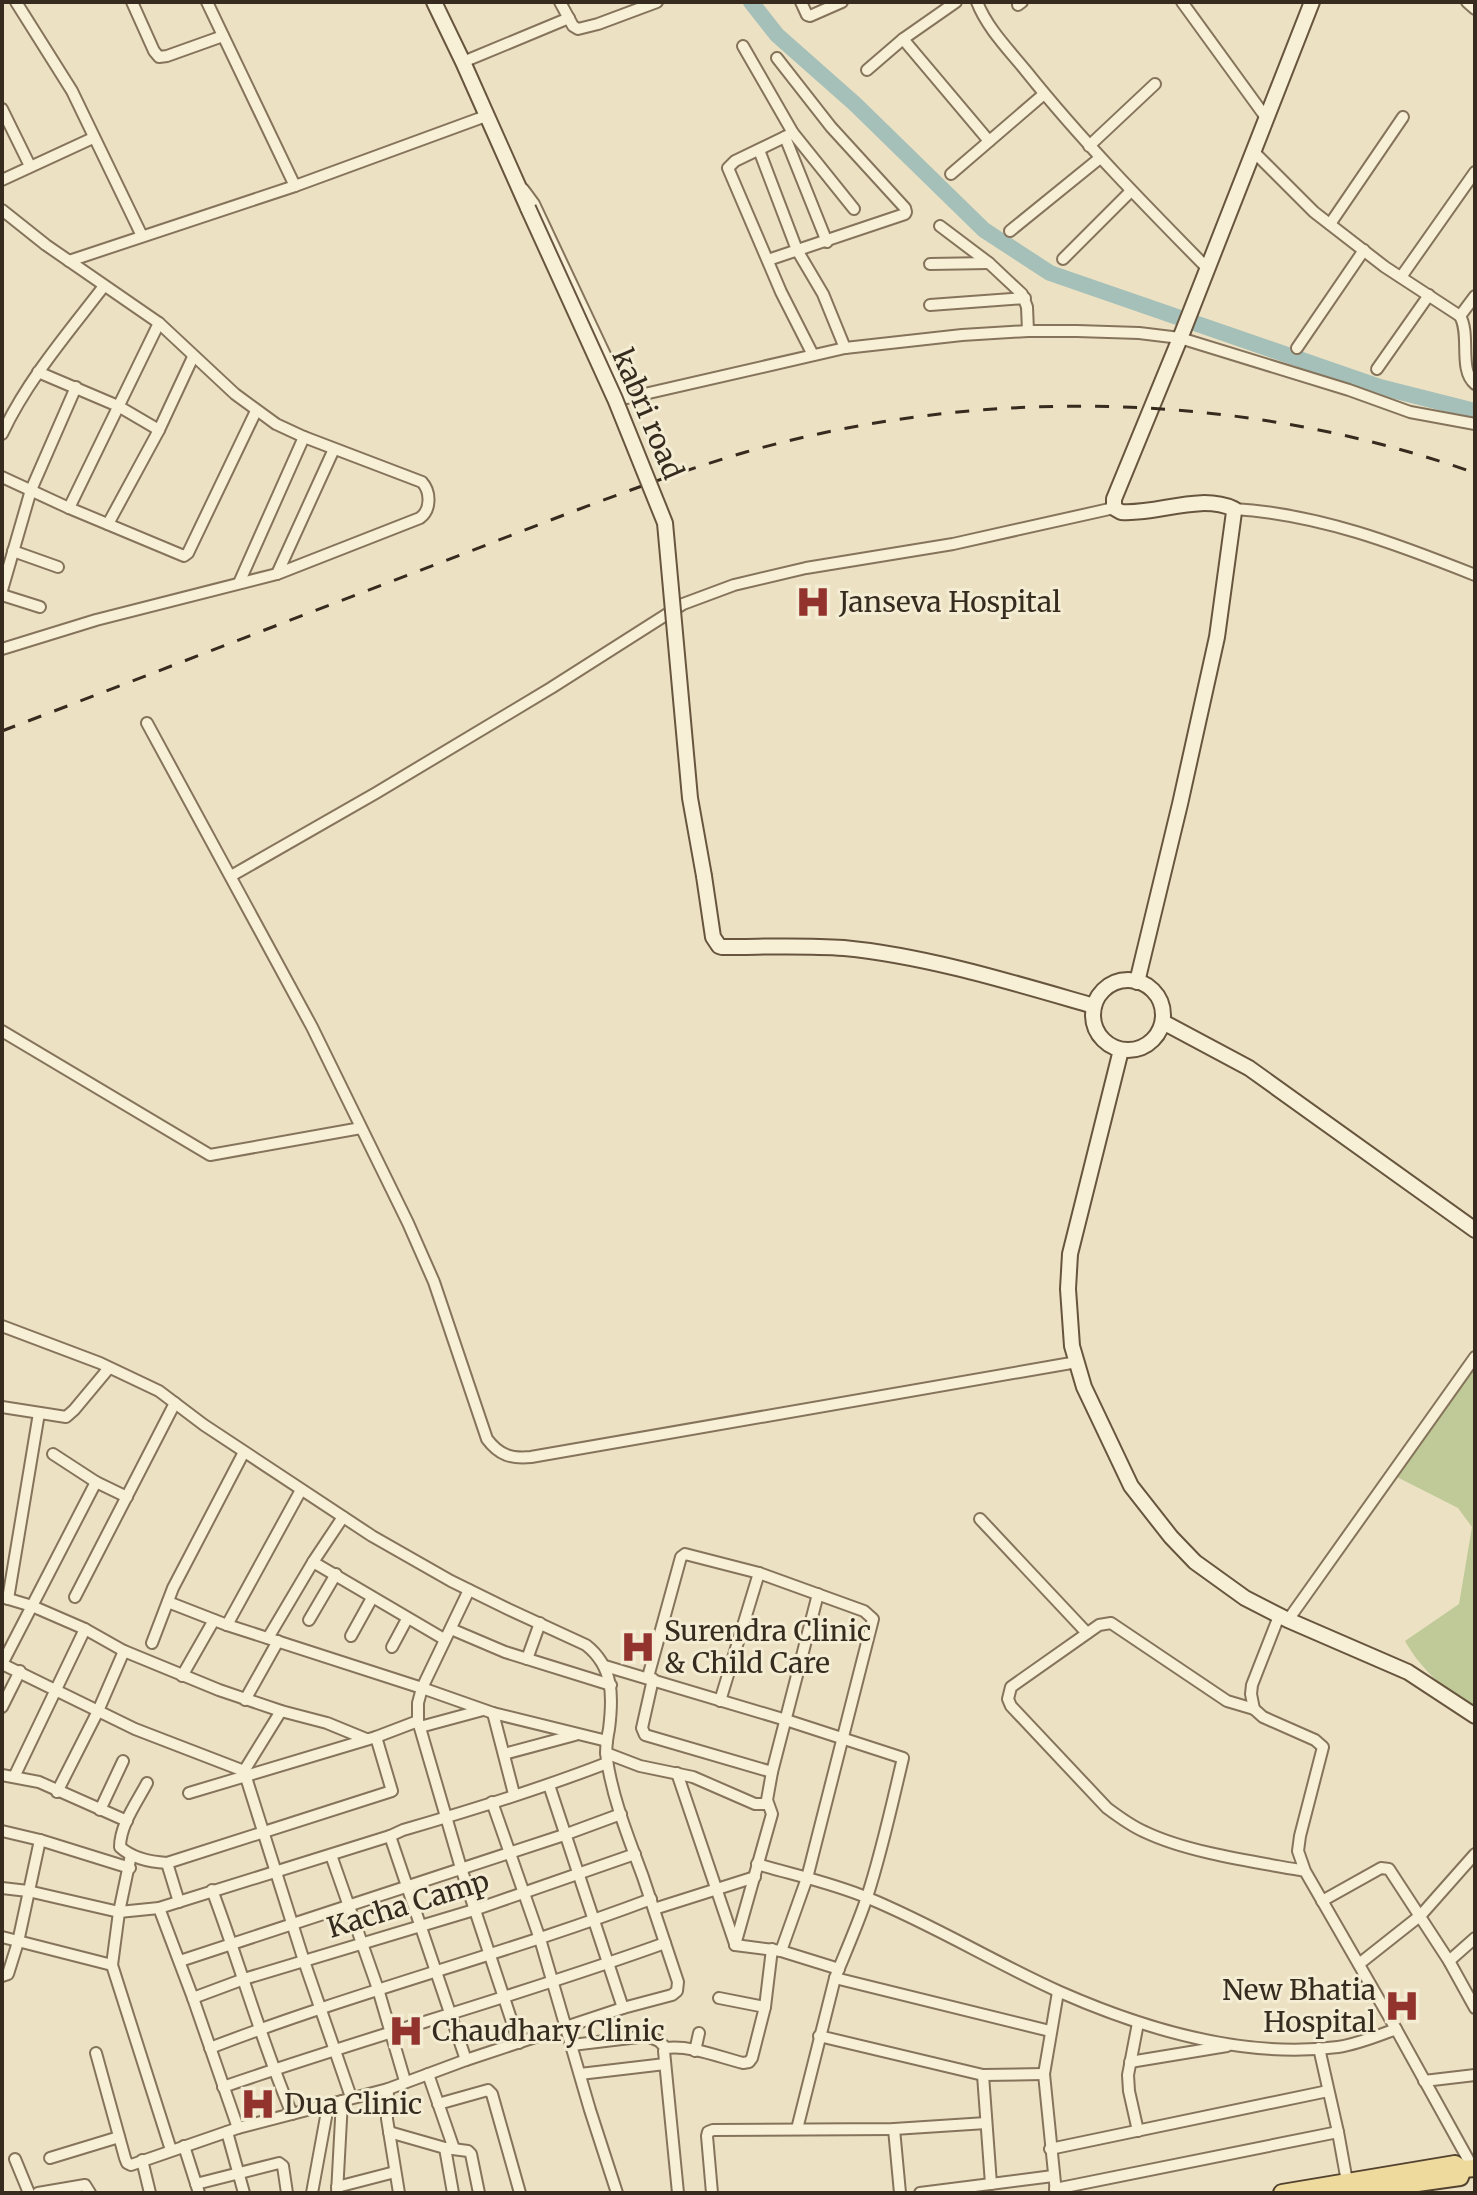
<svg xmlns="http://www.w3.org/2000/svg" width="1477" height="2195" font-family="Merriweather,serif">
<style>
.green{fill:#c0c998}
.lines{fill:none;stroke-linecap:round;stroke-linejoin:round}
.river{stroke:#a5bfb9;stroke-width:16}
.street-casing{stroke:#85745b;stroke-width:14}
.secondary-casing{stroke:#67553e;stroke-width:18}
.primary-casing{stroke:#53422f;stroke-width:20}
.street{stroke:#f7efd6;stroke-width:10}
.secondary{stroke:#f7efd6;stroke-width:14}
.primary{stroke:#eeda9d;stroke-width:16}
.rail{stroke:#362b1e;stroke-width:3;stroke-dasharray:14 14;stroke-linecap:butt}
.secondary-bridge-casing{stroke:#67553e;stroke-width:18;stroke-linecap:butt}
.secondary-bridge{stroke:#f7efd6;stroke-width:14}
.labels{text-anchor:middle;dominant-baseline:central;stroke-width:6;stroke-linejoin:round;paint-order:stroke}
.street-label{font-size:28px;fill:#362b1e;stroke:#f4ecd3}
.poi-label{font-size:28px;fill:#362b1e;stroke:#f4ecd3;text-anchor:start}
</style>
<rect width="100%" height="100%" fill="#ece2c3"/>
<!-- green -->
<path class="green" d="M1475,1364V1710C1447,1691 1422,1671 1405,1641L1459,1604L1472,1527L1458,1508L1395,1476Z"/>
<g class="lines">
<!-- river -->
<path class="river" d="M751,2L777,35L855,104L984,230L1050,273L1380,387L1475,411"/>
<!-- street casing -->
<g class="street-casing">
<g id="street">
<path d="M16,2L72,91L142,236"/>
<path d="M132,2L154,51L159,57L167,56L223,36"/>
<path d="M207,2L295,186"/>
<path d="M560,2L573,26L578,29L598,24L657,2"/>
<path d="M801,2L807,15L810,16L842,2"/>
<path d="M977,2C987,28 1009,50 1026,71C1082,141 1145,205 1208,269"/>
<path d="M1182,2L1267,119"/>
<path d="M1467,2L1475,9"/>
<path d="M1018,5L1022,2"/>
<path d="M903,39L989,141"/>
<path d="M743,46L793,133L854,209"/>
<path d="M463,62L569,18"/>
<path d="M867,70L903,39L956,2"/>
<path d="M2,109L30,166"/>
<path d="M793,133L735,161L728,168L781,292L813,355"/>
<path d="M785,137L827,242"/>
<path d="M1089,146L1155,84"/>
<path d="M759,150L797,250L823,294L845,348"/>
<path d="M1254,152L1314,212L1385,267L1460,316C1471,335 1458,370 1475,384"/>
<path d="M951,174L1044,94"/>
<path d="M2,180L93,138"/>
<path d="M523,189L534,204L624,395L627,398L845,348L962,335L1028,331H1077L1139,333L1180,338L1349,390L1410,412L1475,424"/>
<path d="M2,210L46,245L159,323L235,394L276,424L304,437L422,482C431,492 431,510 420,518L277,574L96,620L2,649"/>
<path d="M1330,224L1403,117"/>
<path d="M940,226L989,263L1022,294L1027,307L1028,331"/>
<path d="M1010,231L1100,158"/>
<path d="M1063,259L1131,191"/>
<path d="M768,260L905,214L906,212L905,208L831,127L777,58"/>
<path d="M69,261L295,186L486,116"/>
<path d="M930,264L989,263"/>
<path d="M1401,277L1475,172"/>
<path d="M930,305L1025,298"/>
<path d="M1460,316L1475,296"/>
<path d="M1297,348L1364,250"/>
<path d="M1377,369L1429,295"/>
<path d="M38,372L118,406L159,430"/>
<path d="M2,434C28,379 68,333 104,286"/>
<path d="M2,477L69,508L184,556L188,553L256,411"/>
<path d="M69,508L159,323"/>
<path d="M1234,509C1319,514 1397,544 1475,575"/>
<path d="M108,524L159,430L193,357"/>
<path d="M13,551L58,567"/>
<path d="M277,574L334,449"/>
<path d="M239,583L304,437"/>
<path d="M2,590L31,490L76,387"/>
<path d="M2,595L40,607"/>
<path d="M147,723L312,1027L408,1223L434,1282L487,1439C499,1455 511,1459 531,1457L1077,1362"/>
<path d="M231,876L376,793L551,688L683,604L734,585L806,568L953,544L1114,508"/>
<path d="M2,1031L210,1155L361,1128"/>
<path d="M2,1326L100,1363L159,1391L204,1425L372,1536L451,1581L508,1609L586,1645C614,1667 613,1697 609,1729C607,1739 605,1749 607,1760C613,1800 629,1839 643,1877C655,1912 666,1947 678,1982L677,1991L672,1995L623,2008L466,2060L388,2089L238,2128L131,2165L127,2163L125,2158L96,2053"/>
<path d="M2,1407L66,1417L74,1410L109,1368"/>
<path d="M53,1454L96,1482"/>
<path d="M980,1519L1087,1633"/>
<path d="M313,1562L444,1639"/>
<path d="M469,1590L422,1688L418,1703V1721L461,1868L519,2043"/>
<path d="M2,1597L32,1606L85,1629L124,1651L219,1690L281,1711L327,1723L366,1739"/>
<path d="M75,1597L175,1403"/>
<path d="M8,1599L39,1413"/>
<path d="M168,1602L227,1625L422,1688L493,1713L607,1741"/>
<path d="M309,1620L336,1574"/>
<path d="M1288,1620L1475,1357"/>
<path d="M227,1625L301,1490"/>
<path d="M451,1629L505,1652L611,1685"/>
<path d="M351,1636L372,1598"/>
<path d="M268,1638L313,1562L343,1517"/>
<path d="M152,1643L173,1588L244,1452"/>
<path d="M392,1647L407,1619"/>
<path d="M527,1659L540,1623"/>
<path d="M2,1664L135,1729L244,1771L304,1961L351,2097"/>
<path d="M2,1664L96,1482L127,1497"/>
<path d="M605,1666L786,1720L903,1758C892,1804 882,1851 867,1897C858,1924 846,1951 835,1978"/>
<path d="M182,1676L214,1620"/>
<path d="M648,1677L681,1557L685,1554L759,1573L864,1611L873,1619L807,1878L781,1951"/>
<path d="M653,1679L642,1728L645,1735L772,1772"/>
<path d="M245,1700L278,1641"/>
<path d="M720,1701L759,1573"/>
<path d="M2,1707L20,1671"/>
<path d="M1254,1709L1251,1694L1252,1685L1279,1616"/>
<path d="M493,1713L514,1794"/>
<path d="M420,1727L483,1710"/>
<path d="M606,1753L640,1766L693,1777L755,1804H767"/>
<path d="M504,1754L575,1735"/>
<path d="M244,1771L281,1711"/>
<path d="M677,1773L735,1944"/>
<path d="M2,1775L39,1782L127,1821"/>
<path d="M14,1777L85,1629"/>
<path d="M147,1783C137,1802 120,1825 120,1847C132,1858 150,1862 167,1863L392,1791L376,1737"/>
<path d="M549,1785L623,2008"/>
<path d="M57,1792L98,1711L124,1651"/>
<path d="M189,1793L376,1737L418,1721"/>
<path d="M492,1802L540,1939L590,2110L617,2193"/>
<path d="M100,1810L123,1761"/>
<path d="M2,1831L40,1840L130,1868"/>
<path d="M390,1836L466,2060"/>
<path d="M131,1855L119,1912L112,1965L171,2150"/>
<path d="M331,1855L378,1989L405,2081"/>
<path d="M167,1863L179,1902"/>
<path d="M757,1864C794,1875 833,1883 868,1898C934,1925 995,1963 1060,1992C1144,2029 1245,2059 1338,2047C1358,2044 1377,2036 1396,2029"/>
<path d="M1305,1871C1256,1862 1189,1853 1145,1832C1131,1826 1119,1817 1107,1808L1011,1706L1008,1699L1011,1687L1099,1625L1111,1623L1227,1701L1254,1709L1263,1717L1315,1740L1323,1747L1300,1836L1298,1851L1305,1871L1396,2029L1473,2168"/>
<path d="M2,1888L28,1891L119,1912L159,1908L390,1836L403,1830C472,1810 540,1789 607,1763"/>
<path d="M212,1890C240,1964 261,2041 292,2114"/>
<path d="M1322,1901L1381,1868L1389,1869L1449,1961L1475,2008"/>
<path d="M159,1908L193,1998L238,2128"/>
<path d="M654,1909L755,1877"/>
<path d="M2,1937L112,1965"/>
<path d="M735,1945L772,1814L767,1800L772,1772L818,1594"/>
<path d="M735,1945L781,1951L839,1969"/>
<path d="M180,1961L564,1835L621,1814"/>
<path d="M1449,1961L1475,1938"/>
<path d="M1359,1964L1421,1915L1475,1854"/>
<path d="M2,1976L8,1974L18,1942L40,1840"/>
<path d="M193,1998L244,1979L474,1910L635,1854"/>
<path d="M719,1998L765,2007"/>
<path d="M1138,2023L1128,2075L1129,2091L1138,2131"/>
<path d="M819,2036L983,2075L1044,2074"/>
<path d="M572,2045L647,2036L659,2041L666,2048"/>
<path d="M210,2048C355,1992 506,1954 651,1899"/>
<path d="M1319,2048L1338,2132L1348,2187"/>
<path d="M695,2051L699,2033"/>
<path d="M1130,2062L1227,2046"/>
<path d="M428,2074L454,2149"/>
<path d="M580,2074L665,2064"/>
<path d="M983,2075L991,2184"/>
<path d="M1424,2081L1475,2075"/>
<path d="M223,2087C370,2036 519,1996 665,1943"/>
<path d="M388,2089L387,2119L399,2193"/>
<path d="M438,2104L488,2090L492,2094L520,2193"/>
<path d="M797,2129L835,1978L1050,2031"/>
<path d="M894,2129L900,2193"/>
<path d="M227,2132L244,2193"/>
<path d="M389,2132L445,2148L468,2151L471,2154L479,2193"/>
<path d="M184,2146L199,2193"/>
<path d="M445,2148L453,2193"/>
<path d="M1050,2149L1328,2091"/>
<path d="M50,2158L119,2137"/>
<path d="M15,2159L29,2193"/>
<path d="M142,2160L150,2193"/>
<path d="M196,2184L279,2163L283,2166L287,2193"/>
<path d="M337,2187L395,2172"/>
<path d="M1055,2189L1338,2132"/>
<path d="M38,2193L85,2185L90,2193"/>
<path d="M312,2193L328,2106"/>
<path d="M337,2193L342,2101"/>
<path d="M678,2193L664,2051L666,2048C691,2045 719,2057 743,2063L749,2062L752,2058L765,2007L772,1949"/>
<path d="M712,2193L707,2136L708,2132L713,2130L894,2129L986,2123"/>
<path d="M920,2193L1053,2176"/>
<path d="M1056,2193L1044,2074L1058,1992"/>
</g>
</g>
<!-- secondary casing -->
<g class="secondary-casing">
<g id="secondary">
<path d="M434,2L463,62L528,208"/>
<path d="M704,876L713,937L719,946L722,947C763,947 804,945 844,948C927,956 1014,983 1094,1006"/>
<circle cx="1128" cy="1015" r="35"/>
<path d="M1137,982L1180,804L1217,637L1234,512V509C1199,493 1158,515 1121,512L1114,508V499L1183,331L1312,2"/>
<path d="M1163,1022L1249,1068L1475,1230"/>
<path d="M1121,1050L1070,1254L1068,1289L1072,1346L1084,1387L1131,1486L1171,1537L1195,1562L1245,1598L1288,1620L1408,1672L1475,1716"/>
</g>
</g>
<!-- primary casing -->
<g class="primary-casing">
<g id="primary">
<path d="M1282,2193L1455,2164L1463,2169L1475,2168"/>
<path d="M1347,2193L1460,2177L1463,2169"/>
</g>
</g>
<!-- street -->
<use href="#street" class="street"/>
<!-- secondary -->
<use href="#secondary" class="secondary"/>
<!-- primary -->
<use href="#primary" class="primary"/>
<!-- rail -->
<path class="rail" d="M2,731C146,676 290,620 434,565C537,526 640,483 746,452C982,385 1243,391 1475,473"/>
<!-- secondary-bridge casing -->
<g class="secondary-bridge-casing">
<path id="secondary-bridge" d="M528,208L615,399L665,523L690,798L704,876"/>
</g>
<!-- secondary-bridge -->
<use href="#secondary-bridge" class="secondary-bridge"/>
</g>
<!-- icons -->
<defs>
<g id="hospital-bare" transform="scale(2.76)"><path d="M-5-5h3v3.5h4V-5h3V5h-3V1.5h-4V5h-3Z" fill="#92332e" stroke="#f4ecd3" stroke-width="2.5" paint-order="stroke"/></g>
</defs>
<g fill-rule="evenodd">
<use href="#hospital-bare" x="813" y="602"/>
<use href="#hospital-bare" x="638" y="1647"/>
<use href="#hospital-bare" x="1402" y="2006"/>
<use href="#hospital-bare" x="406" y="2031"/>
<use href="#hospital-bare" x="258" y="2104"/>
</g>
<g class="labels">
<!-- street labels -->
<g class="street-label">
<text transform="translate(648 414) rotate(67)">kabri road</text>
<text transform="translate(408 1904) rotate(-17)">Kacha Camp</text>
</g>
<!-- poi labels -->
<g class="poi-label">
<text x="839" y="602">Janseva Hospital</text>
<text x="664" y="1631">Surendra Clinic<tspan x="664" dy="32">&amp; Child Care</tspan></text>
<text x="1376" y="1990" text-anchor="end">New Bhatia<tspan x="1376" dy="32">Hospital</tspan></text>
<text x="432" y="2031">Chaudhary Clinic</text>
<text x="284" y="2104">Dua Clinic</text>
</g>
</g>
<!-- border -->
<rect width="1477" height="2195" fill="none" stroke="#362b1e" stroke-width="8"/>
</svg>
